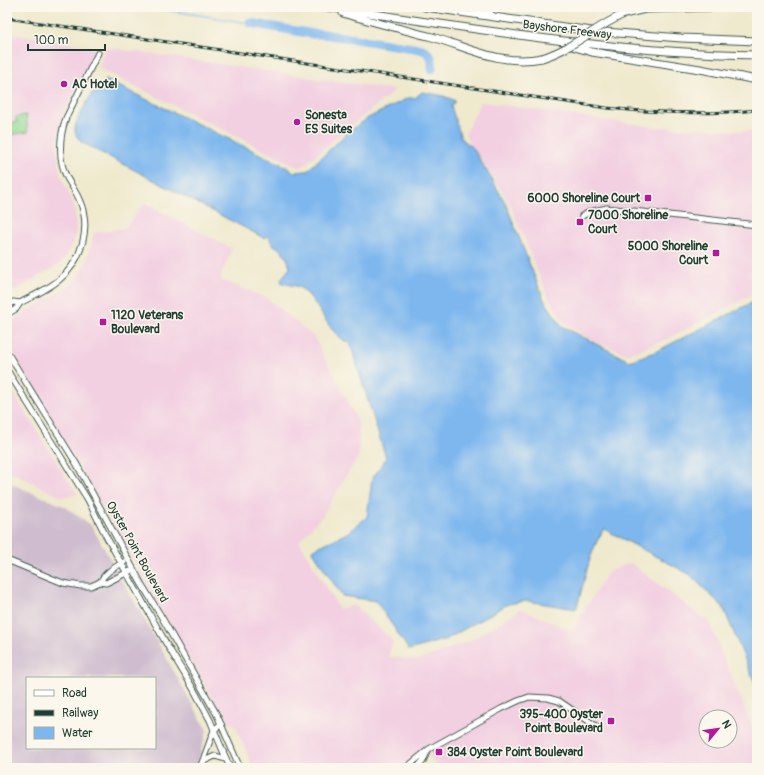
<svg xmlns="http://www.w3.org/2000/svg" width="764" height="775" font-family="Pangolin,sans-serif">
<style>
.built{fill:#f2cfe1;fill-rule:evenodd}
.industrial{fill:#cfbdcf;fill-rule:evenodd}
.green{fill:#93db96;stroke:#598c65}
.water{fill:#7eb7ee;stroke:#4e7a91}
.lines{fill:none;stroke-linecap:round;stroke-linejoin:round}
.stream{stroke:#7eb7ee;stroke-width:1.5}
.river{stroke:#7eb7ee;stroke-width:9}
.minor-casing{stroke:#3e574b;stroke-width:7}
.highway-casing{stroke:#3e574b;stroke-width:9}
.minor{stroke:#fff;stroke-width:5}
.highway{stroke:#fff;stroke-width:7}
.rail-casing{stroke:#1f3d34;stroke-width:3}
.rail{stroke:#fbf7ec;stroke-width:1.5;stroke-dasharray:4.5;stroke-linecap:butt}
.highway-bridge-casing{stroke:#3e574b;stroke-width:9;stroke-linecap:butt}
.highway-bridge{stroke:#fff;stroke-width:7}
.poi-dot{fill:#b5179e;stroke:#fbf7ec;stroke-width:1.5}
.labels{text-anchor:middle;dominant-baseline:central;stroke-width:3;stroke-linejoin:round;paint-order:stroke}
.street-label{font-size:12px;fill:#1f3d34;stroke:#fbf7ec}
.poi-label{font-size:12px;font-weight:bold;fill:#1f3d34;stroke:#fbf7ec;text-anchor:start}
</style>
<rect width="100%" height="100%" fill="#fbf7ec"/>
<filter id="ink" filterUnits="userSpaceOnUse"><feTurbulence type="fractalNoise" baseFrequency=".025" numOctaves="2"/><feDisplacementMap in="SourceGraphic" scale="8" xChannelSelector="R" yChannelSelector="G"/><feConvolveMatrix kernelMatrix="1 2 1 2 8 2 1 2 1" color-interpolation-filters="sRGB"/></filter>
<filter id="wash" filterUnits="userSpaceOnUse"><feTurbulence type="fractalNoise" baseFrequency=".012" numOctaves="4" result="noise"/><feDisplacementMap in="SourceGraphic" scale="16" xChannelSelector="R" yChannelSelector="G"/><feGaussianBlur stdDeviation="0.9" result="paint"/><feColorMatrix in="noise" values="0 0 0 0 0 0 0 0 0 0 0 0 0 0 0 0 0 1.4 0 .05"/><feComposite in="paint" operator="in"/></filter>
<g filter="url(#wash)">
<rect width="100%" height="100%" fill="#efe9cd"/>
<!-- built -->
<g class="built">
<path d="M7,33L92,47L96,50L67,108L59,127L57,146L60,174L74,205L75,212L76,231L73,242L67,255L60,264L7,295Z"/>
<path d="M105,47L395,90L300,168L99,68Z"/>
<path d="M481,102L654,127L749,131L757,129V292L665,340L627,354L587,338L562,320L548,297L509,202L465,135Z"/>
<path d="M145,203L232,249L220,279L268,299L313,336L358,421L359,455L323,515L299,541L339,609L354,605L393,641L388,657L420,660L471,640L521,609L572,631L608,572L630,563L709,622L757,738V768H438L424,748L404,768H253L236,727L221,714L7,341L8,322L73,284L87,261L94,233L125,228ZM706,717H730V741H706Z"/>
<path d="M7,383L77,494L65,497L59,496L7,470Z"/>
</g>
<!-- industrial -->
<path class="industrial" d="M7,482L66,507L91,525L207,730L196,768H7ZM27,678H155V748H27Z"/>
<!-- green -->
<path class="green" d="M26,115L28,132L9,135L8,123L17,122L16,117Z"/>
<!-- water -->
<path class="water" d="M106,80L283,165L294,172L307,171L346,134L368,118L408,98H415L422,92C433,94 445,95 455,101L451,106L461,138L473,148L505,202L544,300L562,326L629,361L655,352L757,300V688L723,607L689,574L604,529C588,552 585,583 576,609L527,601L508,604L447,639L409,650L376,601L342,596L312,550L347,533L367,517L372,479L386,458L350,343C329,337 319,302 303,290C298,285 288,285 282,283L281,279L290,268C288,257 282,249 272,244L269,236L264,238L81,142C78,138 74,134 75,128C75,121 88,101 92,93H99Z"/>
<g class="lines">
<!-- stream -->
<path class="stream" d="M147,7L250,23"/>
<!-- river -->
<path class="river" d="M250,23L313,34H323L420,49C431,53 433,58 432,69"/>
</g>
</g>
<g filter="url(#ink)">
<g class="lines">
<!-- minor casing -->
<g class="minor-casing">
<g id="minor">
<path d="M582,216L590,212L607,208L757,225"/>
<path d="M7,306L13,302L20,303"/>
<path d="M7,314L16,309L20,303C33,296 48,289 59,280C82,261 92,227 79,199C76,192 71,185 67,178C58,160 59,137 66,118L98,53"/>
<path d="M7,352L76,463L141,583L161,616L217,715L240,768"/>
<path d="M7,370L88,500L106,536L167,645L194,690L210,720L230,768"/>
<path d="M7,560L63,583L81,586H91L100,582L106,583L130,571"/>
<path d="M100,582C105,572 114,568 124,562"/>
<path d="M204,761L215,756L226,759"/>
<path d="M200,768L214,730L221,724"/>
<path d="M406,768L429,749L501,709L518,701L529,697L548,698L559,701L599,728"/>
<path d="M417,768L423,761L427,752"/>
</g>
</g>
<!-- highway casing -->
<g class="highway-casing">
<g id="highway">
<path d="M327,7C470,28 612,53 757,55"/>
<path d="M425,7L592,31L681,38L757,41"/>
<path d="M477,7L491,15"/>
<path d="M343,13C372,22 402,29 432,37C470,48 501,66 542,58"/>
<path d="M624,14L645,9L714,7"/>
<path d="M568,45L592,52L700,69L757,80"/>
</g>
</g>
<!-- minor -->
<use href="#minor" class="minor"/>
<!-- highway -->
<use href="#highway" class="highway"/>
<!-- rail casing -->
<g class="rail-casing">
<path id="rail" d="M7,18L607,108C657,113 707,115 757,110"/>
</g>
<!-- rail -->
<use href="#rail" class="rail"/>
<!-- highway-bridge casing -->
<g class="highway-bridge-casing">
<path id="highway-bridge" d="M542,58C572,49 595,27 624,14"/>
</g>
<!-- highway-bridge -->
<use href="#highway-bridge" class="highway-bridge"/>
</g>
</g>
<!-- markers -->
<g class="poi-dot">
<circle cx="64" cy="84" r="4"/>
<circle cx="297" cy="122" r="4"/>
<rect x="644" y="194" width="8" height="8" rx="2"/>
<rect x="576" y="218" width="8" height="8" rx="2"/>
<rect x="712" y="249" width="8" height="8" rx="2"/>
<rect x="99" y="318" width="8" height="8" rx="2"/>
<rect x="607" y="717" width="8" height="8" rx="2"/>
<rect x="435" y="748" width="8" height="8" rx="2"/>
</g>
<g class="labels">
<!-- street labels -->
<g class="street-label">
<text transform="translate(567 30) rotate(7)">Bayshore Freeway</text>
<text transform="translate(137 552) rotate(61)">Oyster Point Boulevard</text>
</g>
<!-- poi labels -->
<g class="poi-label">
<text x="72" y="84">AC Hotel</text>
<text x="305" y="115">Sonesta<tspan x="305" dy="14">ES Suites</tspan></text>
<text x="640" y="198" text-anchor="end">6000 Shoreline Court</text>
<text x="588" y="215">7000 Shoreline<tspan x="588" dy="14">Court</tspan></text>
<text x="708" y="246" text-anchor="end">5000 Shoreline<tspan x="708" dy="14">Court</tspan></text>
<text x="111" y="315">1120 Veterans<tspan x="111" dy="14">Boulevard</tspan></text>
<text x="603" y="714" text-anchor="end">395-400 Oyster<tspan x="603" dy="14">Point Boulevard</tspan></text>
<text x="447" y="752">384 Oyster Point Boulevard</text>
</g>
</g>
<!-- margin -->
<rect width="764" height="775" fill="none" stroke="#fbf7ec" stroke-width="24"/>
<!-- legend -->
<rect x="26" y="677" width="130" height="72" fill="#fbf7ec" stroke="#a3ada2"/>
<rect x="34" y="690" width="20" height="6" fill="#ffffff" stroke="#a3ada2"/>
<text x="62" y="697" font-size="12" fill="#1f3d34">Road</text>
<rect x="34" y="710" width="20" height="6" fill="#1f3d34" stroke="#a3ada2"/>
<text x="62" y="717" font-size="12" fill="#1f3d34">Railway</text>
<rect x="34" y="727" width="20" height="12" fill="#7eb7ee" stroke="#a3ada2"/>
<text x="62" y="737" font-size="12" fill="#1f3d34">Water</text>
<!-- north arrow -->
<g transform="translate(718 729) rotate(61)"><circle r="19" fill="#fbf7ec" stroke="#a3ada2"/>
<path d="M0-3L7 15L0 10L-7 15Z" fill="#b5179e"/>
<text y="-6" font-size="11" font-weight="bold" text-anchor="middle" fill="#1f3d34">N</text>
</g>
<!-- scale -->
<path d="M28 44v6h77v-6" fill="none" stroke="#1f3d34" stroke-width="2"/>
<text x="34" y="44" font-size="12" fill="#1f3d34" stroke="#fbf7ec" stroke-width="3" paint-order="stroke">100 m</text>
</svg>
